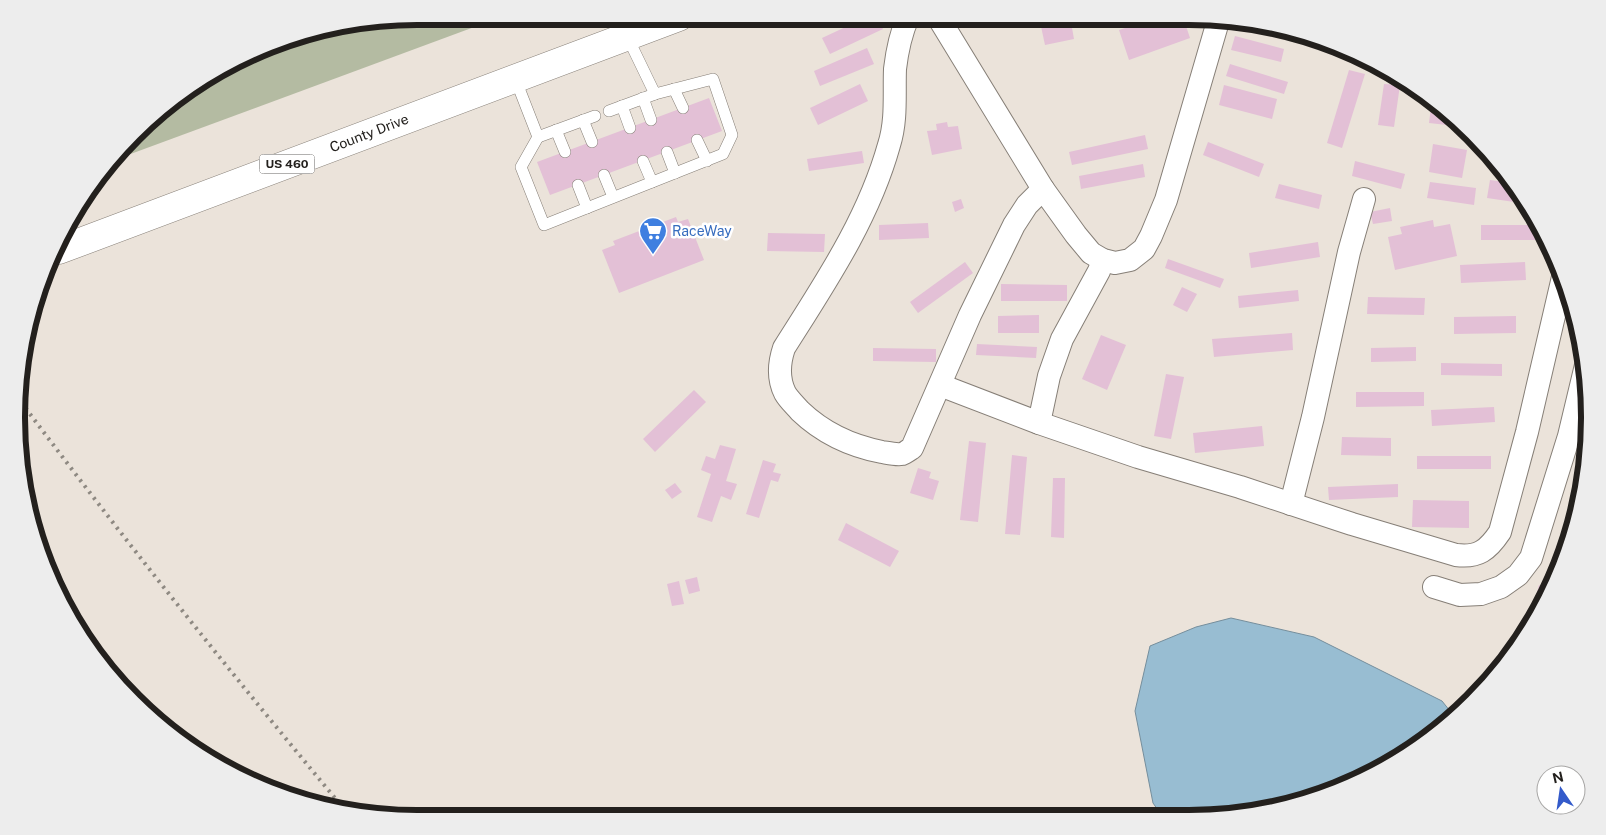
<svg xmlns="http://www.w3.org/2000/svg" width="1606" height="835" font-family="'Public Sans',sans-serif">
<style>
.green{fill:#b4bba2}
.water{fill:#98bdd2;stroke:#758e9c}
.building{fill:#e3c0d6}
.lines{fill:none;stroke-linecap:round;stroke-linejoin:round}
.lane-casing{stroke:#867f77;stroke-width:12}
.street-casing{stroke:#867f77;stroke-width:24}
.highway-casing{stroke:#867f77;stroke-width:29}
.lane{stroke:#fff;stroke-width:11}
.street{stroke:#fff;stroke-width:22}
.highway{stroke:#fff;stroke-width:28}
.rail{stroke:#8e8982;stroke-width:4;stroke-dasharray:2.5 5;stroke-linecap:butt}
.labels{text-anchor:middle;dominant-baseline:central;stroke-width:5;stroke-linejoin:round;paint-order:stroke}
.shield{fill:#fff;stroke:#656361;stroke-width:1}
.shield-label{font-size:12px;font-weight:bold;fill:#23201d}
.street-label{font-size:14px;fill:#23201d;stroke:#fff}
.shop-label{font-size:14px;fill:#366cbe;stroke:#fff;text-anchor:start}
.rim{fill:none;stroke:#23201d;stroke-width:6}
</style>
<rect width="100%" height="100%" fill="#ebe3da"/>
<!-- green -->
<path class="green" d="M418,16H504L117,159L173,99L288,38Z"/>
<!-- water -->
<path class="water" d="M1231,618L1314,637L1442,701L1454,716L1433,736L1342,788L1241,815L1162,816L1153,803L1135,711L1150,646L1196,627Z"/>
<!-- building -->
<g class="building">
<path d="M867,17H877L883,29L830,54L822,38Z"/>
<path d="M1039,17H1070L1074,39L1045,45Z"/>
<path d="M1158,17H1183L1190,38L1129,60L1119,30Z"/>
<path d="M1235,36L1284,49L1281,62L1231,50Z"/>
<path d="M867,48L874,64L820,86L814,71Z"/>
<path d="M1230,64L1288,82L1284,94L1226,76Z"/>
<path d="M1349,70L1365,74L1342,148L1327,143Z"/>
<path d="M860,84L868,101L818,125L810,108Z"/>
<path d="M1384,84L1400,85L1394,127L1378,125Z"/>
<path d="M1224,85L1277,99L1272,119L1219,105Z"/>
<path d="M709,98L722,131L550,195L537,162Z"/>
<path d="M1432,99L1448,113L1447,125L1429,123Z"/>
<path d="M947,122L948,127L958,126L962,149L932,155L927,131L937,130L936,124Z"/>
<path d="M1145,135L1148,149L1072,165L1069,152Z"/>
<path d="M1208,142L1264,164L1259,177L1203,155Z"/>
<path d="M1433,144L1467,150L1462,178L1429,172Z"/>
<path d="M862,151L864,163L809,171L807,159Z"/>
<path d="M1355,161L1405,174L1401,189L1352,176Z"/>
<path d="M1143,164L1145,177L1081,189L1079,176Z"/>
<path d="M1490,180L1512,183L1527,204L1487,198Z"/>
<path d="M1430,182L1476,188L1474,205L1427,198Z"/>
<path d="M1279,184L1322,195L1319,209L1275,198Z"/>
<path d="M961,199L964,208L955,212L952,202Z"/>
<path d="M1390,208L1392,221L1373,224L1370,212Z"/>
<path d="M676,217L678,222L688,219L704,260L619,293L602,250L615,245L613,241Z"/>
<path d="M1433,220L1434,227L1450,224L1457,256L1395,270L1388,237L1402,234L1400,227Z"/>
<path d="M928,223L929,238L879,240V225Z"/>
<path d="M1481,225H1540L1544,234V240H1481Z"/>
<path d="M768,233L825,234L824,252L767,251Z"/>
<path d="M1318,242L1320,257L1251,268L1249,253Z"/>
<path d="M1168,259L1224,279L1220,288L1165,268Z"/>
<path d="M965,262L973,273L918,313L910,302Z"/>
<path d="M1525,262L1526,280L1461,283L1460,265Z"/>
<path d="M1001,284L1067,285V301H1001Z"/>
<path d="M1182,287L1197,294L1187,312L1173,305Z"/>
<path d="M1298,290L1299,301L1239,308L1238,296Z"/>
<path d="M1368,297L1425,298L1424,315L1367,314Z"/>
<path d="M1039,315V333H998V316Z"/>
<path d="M1516,316V333L1454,334V317Z"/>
<path d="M1292,333L1293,350L1214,357L1212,339Z"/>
<path d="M1101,335L1126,345L1107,390L1082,379Z"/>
<path d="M977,344L1037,347L1036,358L976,355Z"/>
<path d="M1416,347V361L1371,362V348Z"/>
<path d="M873,348L936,349V362L873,361Z"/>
<path d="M1441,363L1502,364V376L1441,375Z"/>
<path d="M1166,374L1184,377L1171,439L1154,436Z"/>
<path d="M694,390L706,402L655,452L643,439Z"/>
<path d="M1356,392H1424V406L1356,407Z"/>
<path d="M1494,407L1495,422L1432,426L1431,410Z"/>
<path d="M1262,426L1264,446L1195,453L1193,433Z"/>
<path d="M1342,437L1391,438V456L1341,455Z"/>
<path d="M969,441L986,443L978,522L960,520Z"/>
<path d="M720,445L736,449L726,481L737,484L731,500L721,496L712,522L697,517L711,474L701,470L706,456L715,459Z"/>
<path d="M1012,455L1027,457L1020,535L1005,534Z"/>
<rect x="1417" y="456" width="74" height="13"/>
<path d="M763,460L776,464L773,472L781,474L778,482L771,480L759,518L746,514Z"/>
<path d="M918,468L931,472L929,478L939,481L933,500L910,493Z"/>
<path d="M1053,478H1065L1064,538L1051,537Z"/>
<path d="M675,483L682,492L672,499L665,490Z"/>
<path d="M1398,484V497L1329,500L1328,487Z"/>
<path d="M1413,500L1469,501V528L1412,527Z"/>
<path d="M1571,505L1578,507L1575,524L1567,521Z"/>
<path d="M846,523L899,551L890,567L838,540Z"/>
<path d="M1557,545L1566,547L1560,563L1552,560Z"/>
<path d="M697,577L700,591L689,594L685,580Z"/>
<path d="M679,581L684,604L672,606L667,584Z"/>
<path d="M1539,585L1551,588L1543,603L1535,600Z"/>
</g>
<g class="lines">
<!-- lane casing -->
<g class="lane-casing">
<g id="lane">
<path d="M515,78L538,137L521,167L544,225L723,154L732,135L713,79L655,94L627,36"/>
<path d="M674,89L683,108"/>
<path d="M643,98L651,120"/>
<path d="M622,106L630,128"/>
<path d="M609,111L655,94"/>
<path d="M583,120L592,142"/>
<path d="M556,130L565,152"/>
<path d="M538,137L595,116"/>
<path d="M697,140L707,161"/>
<path d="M667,152L675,173"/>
<path d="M643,161L652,182"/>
<path d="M604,175L613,197"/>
<path d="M578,185L587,208"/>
</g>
</g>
<!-- street casing -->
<g class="street-casing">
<g id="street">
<path d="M908,17C901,33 897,52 895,69C894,94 897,120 889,145C868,220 825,283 784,348C779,363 778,379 785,393C789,400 795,405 800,411C823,433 851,446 882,452C888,453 896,455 902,454C905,453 909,450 912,448L970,315L1014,225L1027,205L1043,189"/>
<path d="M938,17L1043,189L1076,235L1091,253L1103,260L1115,263L1130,260L1144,249L1151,236L1166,200L1219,18"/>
<path d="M940,385L1039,423L1138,457L1240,487L1352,524L1456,555C1478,558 1488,550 1500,532L1527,432L1563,277"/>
<path d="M1039,423L1049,376L1062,339L1099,271L1103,260"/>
<path d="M1291,504L1313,417L1349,252L1364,199"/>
<path d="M1434,587L1460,595L1481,594L1501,587L1518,575L1531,558L1569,436L1586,365"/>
</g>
</g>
<!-- highway casing -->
<g class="highway-casing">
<path id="highway" d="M59,250L679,17"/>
</g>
<!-- lane -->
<use href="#lane" class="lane"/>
<!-- street -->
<use href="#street" class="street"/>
<!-- highway -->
<use href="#highway" class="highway"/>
<!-- rail -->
<path class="rail" d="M21,402C125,541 234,677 345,810"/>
</g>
<!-- icons -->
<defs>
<g id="supermarket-pin" transform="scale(1.4375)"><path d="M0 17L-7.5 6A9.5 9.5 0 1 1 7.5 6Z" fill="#3f7fe0" stroke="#fff"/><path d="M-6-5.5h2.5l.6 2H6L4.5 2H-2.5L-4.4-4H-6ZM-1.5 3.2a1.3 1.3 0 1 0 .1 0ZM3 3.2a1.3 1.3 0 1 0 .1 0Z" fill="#fff"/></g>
</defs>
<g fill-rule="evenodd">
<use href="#supermarket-pin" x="653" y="231"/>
</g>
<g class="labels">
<!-- shield labels -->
<rect class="shield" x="259.5" y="154.5" width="55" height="19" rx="4"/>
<g class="shield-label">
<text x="287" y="164">US 460</text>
</g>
<!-- street labels -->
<g class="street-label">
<text transform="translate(369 133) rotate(-21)">County Drive</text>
</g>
<!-- shop labels -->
<g class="shop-label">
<text x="672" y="231">RaceWay</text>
</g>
</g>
<!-- crop -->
<path d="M0 0H1606V835H0ZM417 25H1189A392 392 0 0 1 1581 417V418A392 392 0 0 1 1189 810H417A392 392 0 0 1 25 418V417A392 392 0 0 1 417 25Z" fill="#ededed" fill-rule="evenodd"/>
<path class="rim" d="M417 25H1189A392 392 0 0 1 1581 417V418A392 392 0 0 1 1189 810H417A392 392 0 0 1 25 418V417A392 392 0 0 1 417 25Z"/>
<!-- north arrow -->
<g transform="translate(1561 790) rotate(347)"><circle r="24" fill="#ffffff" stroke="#a7a6a5"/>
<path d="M0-4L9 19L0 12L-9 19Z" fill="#335aca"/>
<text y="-8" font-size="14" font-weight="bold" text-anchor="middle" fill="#23201d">N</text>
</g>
</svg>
